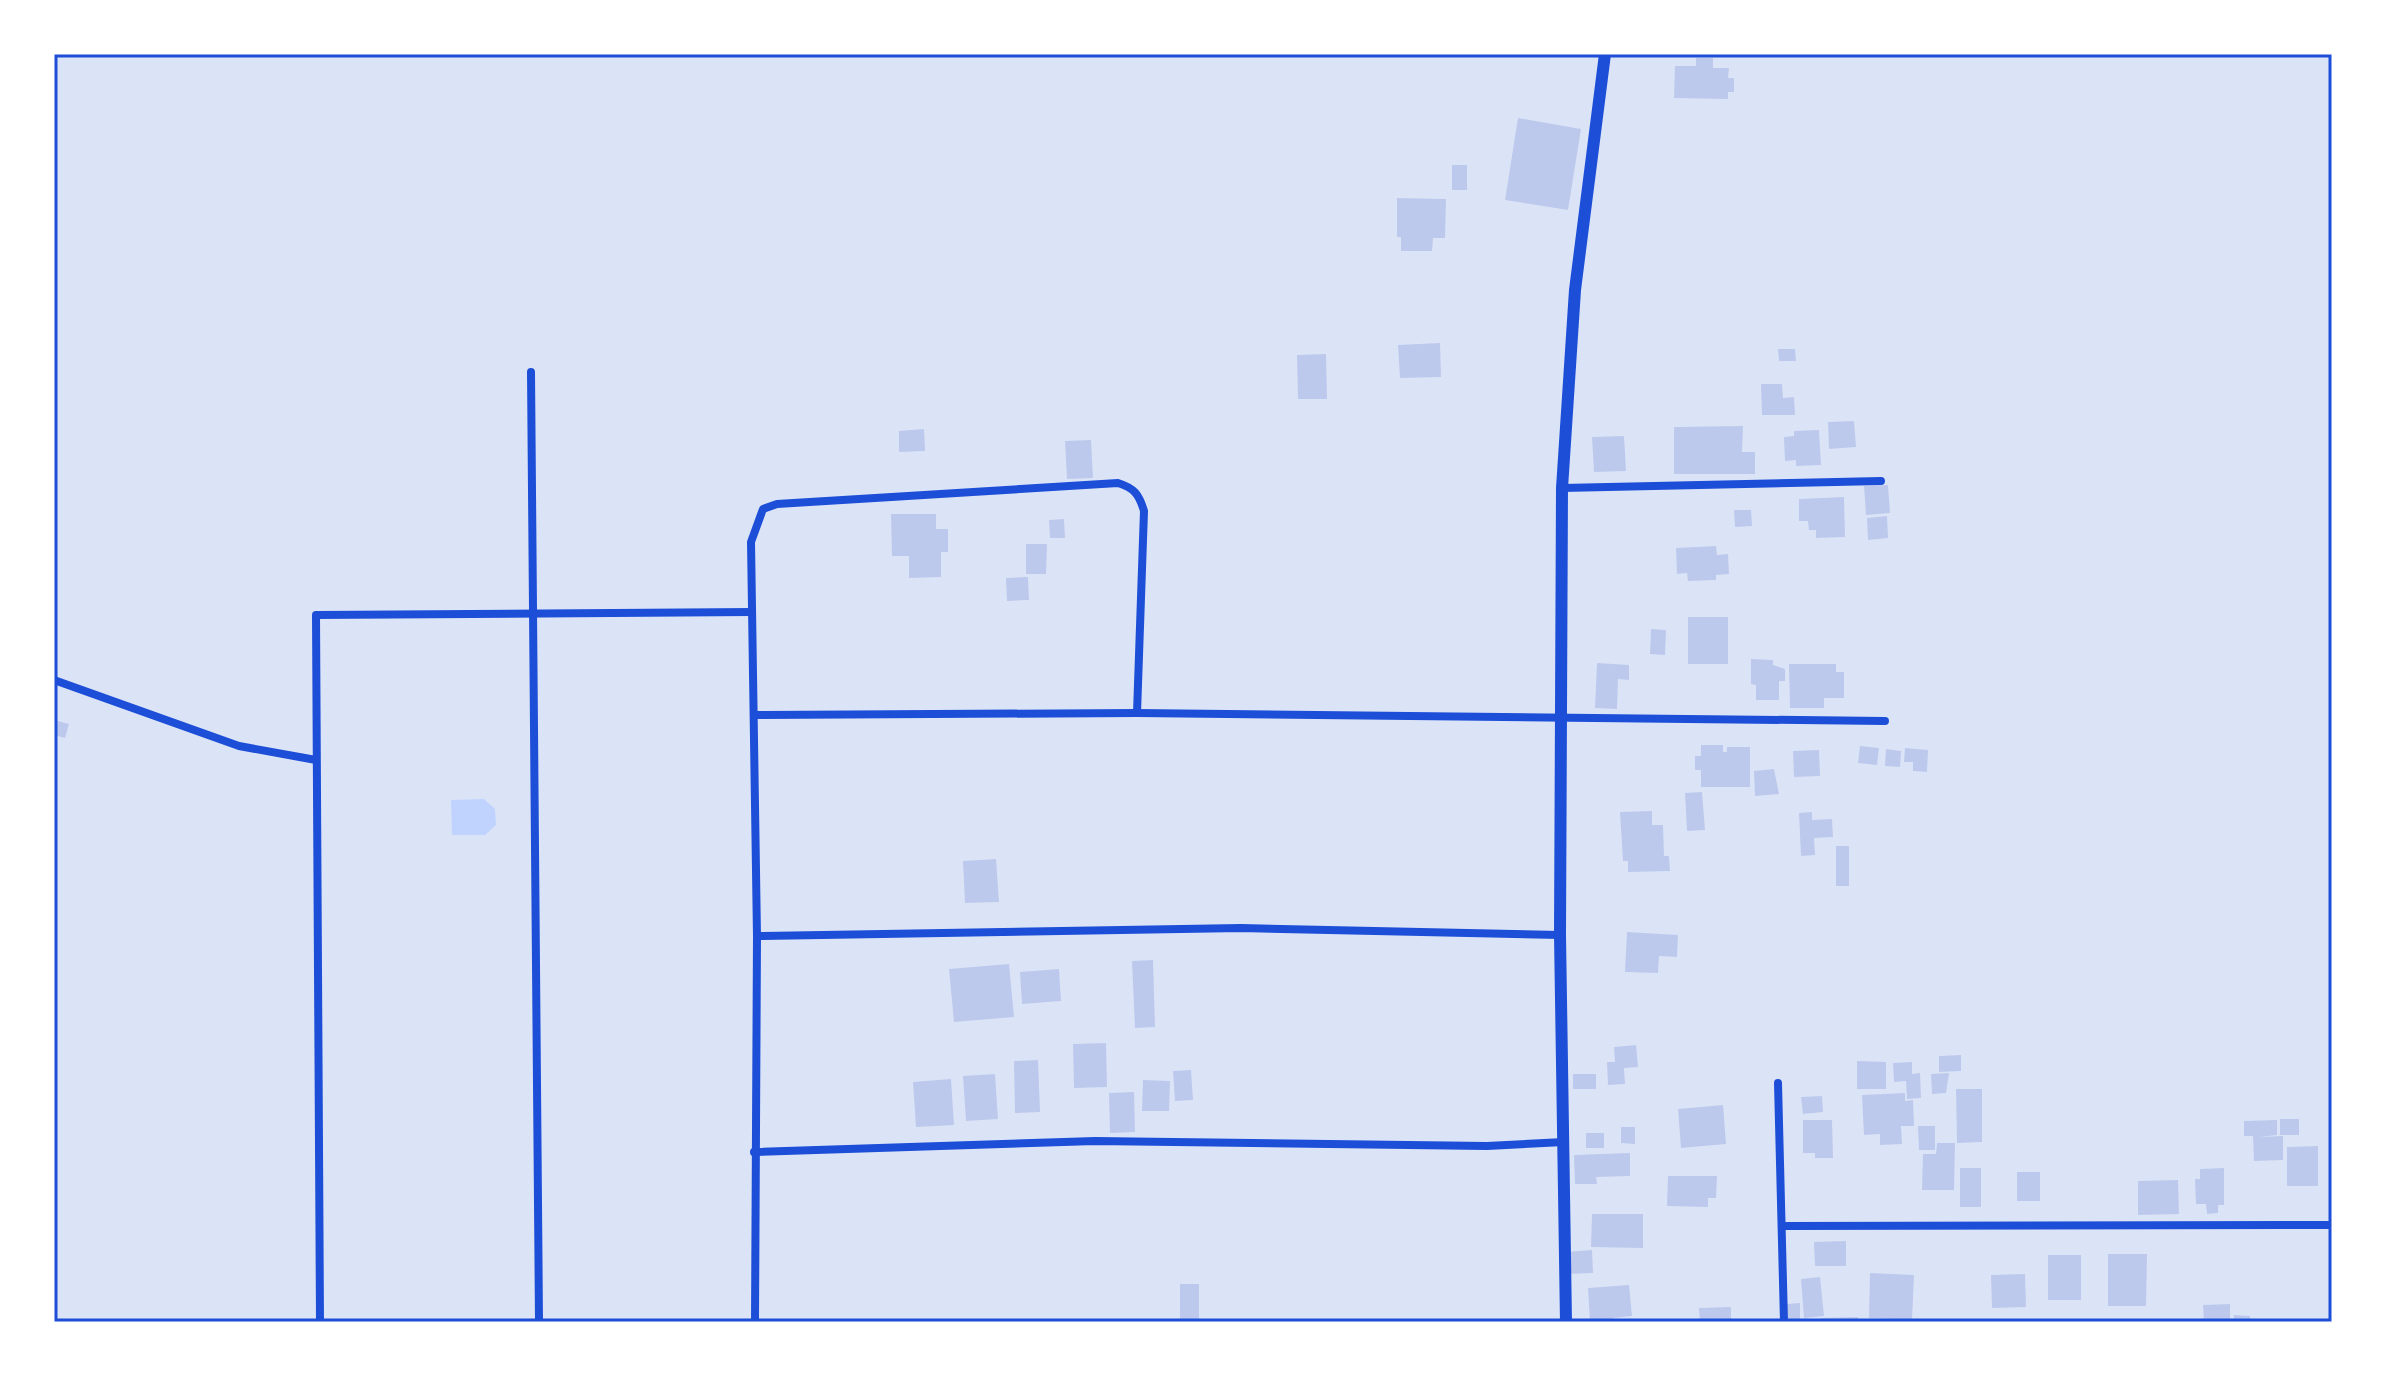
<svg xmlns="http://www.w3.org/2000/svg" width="2386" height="1376" font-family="'Asap Condensed',sans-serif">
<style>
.green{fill:#dbe4f7}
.water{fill:#bfd3fe}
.building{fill:#bdc9ec}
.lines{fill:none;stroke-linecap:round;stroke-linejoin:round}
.minor{stroke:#1d4ed8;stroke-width:8}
.tertiary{stroke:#1d4ed8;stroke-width:12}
.neatline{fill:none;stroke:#1d4ed8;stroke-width:3}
</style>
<rect width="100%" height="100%" fill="#f2f2f2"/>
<!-- green -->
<rect class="green" x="54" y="54" width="2278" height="1268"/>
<!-- water -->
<path class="water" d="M484,799L495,809L496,825L485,835H452L451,800Z"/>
<!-- building -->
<g class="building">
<path d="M1696,58H1713V68H1729L1728,78H1734V92H1728V99L1674,98L1675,66H1696Z"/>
<path d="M1518,118L1581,129L1568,210L1505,200Z"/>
<rect x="1452" y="165" width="15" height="25"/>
<path d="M1397,198L1446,199L1445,238H1433L1432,251H1401V237H1397Z"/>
<path d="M1440,343L1441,377L1400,378L1398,345Z"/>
<path d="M1778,349H1795L1796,361H1779Z"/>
<path d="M1326,354L1327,399H1298L1297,355Z"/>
<path d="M1761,384H1782L1783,398L1794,397L1795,415H1762Z"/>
<path d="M1854,421L1856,447L1829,449L1828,422Z"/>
<path d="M1743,426L1742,452H1755V474H1674V427Z"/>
<path d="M924,429L925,451L899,452V431Z"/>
<path d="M1819,430L1821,465L1796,466V460L1785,461L1784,437L1794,436V431Z"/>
<path d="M1624,436L1626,471L1594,472L1592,437Z"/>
<path d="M1091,440L1093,478L1067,479L1065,441Z"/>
<path d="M1888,485L1890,513L1866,515L1864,486Z"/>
<path d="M1844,497L1845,537L1816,538V530H1809L1808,521H1799V499Z"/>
<path d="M1734,510H1751L1752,526L1735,527Z"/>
<path d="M891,514H936V529H948V552H941V577L909,578V556H892Z"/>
<path d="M1887,516L1888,538L1868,540L1867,518Z"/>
<path d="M1064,519L1065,538H1050L1049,520Z"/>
<path d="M1026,544H1047L1046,574H1026Z"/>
<path d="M1716,546L1717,555L1728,554L1729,574L1716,575V580L1688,581L1687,573L1677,574L1676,548Z"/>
<path d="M1028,577L1029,600L1007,601L1006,578Z"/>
<rect x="1688" y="617" width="40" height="47"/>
<path d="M1651,629L1666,630L1665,655L1650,654Z"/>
<path d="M1751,659L1773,660V665L1785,669V681H1779V700H1756V685L1751,684Z"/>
<path d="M1597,663L1629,665V680L1618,679L1617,709L1595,708Z"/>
<path d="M1789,664H1836V672H1844V698H1824V708H1790Z"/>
<path d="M54,720L69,724L65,738L54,735Z"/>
<path d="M1701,745H1723V752H1727V747H1750V787H1701V770H1695V756H1701Z"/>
<path d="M1860,746L1879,748L1877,765L1858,763Z"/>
<path d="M1905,748L1928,750L1927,772L1913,771V762H1904Z"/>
<path d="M1886,749L1901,751L1900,767L1885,766Z"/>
<path d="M1819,750L1820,776L1794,777L1793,751Z"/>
<path d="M1774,769L1779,794L1755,796L1754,771Z"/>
<path d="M1702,792L1705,830L1687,831L1685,793Z"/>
<path d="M1652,811V825H1663L1664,856H1669L1670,871L1628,872V861H1623L1620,812Z"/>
<path d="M1812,812V820L1832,819L1833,837L1814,838L1815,855L1801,856L1799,813Z"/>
<rect x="1836" y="846" width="13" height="40"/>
<path d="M996,859L999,902L965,903L963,861Z"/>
<path d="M1627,932L1678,935L1677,957L1659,956L1658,973L1625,972Z"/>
<path d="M1153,960L1155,1027L1135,1028L1132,961Z"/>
<path d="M1009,964L1014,1017L954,1022L949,969Z"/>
<path d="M1059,969L1061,1001L1022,1004L1020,972Z"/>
<path d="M1106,1043L1107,1087L1074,1088L1073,1044Z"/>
<path d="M1636,1045L1638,1067L1624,1068L1625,1084L1608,1085L1607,1062H1615L1614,1047Z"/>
<path d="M1961,1055V1071L1939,1072V1056Z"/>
<path d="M1038,1060L1040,1112L1015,1113L1014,1061Z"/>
<path d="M1857,1061L1886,1062V1089H1857Z"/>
<path d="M1912,1062V1074L1920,1073L1921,1098L1907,1099L1906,1081L1894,1082L1893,1063Z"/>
<path d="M1191,1070L1193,1100L1175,1101L1173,1071Z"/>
<path d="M1949,1073L1946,1093L1932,1094L1931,1074Z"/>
<path d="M995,1074L998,1119L966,1121L963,1076Z"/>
<rect x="1573" y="1074" width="23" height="15"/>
<path d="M951,1079L954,1125L916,1127L913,1082Z"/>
<path d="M1143,1080L1170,1081L1169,1111H1142Z"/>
<path d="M1956,1089H1982V1142L1957,1143Z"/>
<path d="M1134,1092L1135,1132L1110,1133L1109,1093Z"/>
<path d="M1905,1093V1101L1913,1100L1914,1126H1901L1902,1144L1880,1145V1134L1864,1135L1862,1095Z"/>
<path d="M1822,1096L1823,1112L1803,1114L1801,1097Z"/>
<path d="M1723,1105L1726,1144L1681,1148L1678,1109Z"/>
<rect x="2280" y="1119" width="19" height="16"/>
<path d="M1803,1120H1832L1833,1158H1815V1153H1803Z"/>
<path d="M2277,1120V1135L2260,1137L2283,1136V1160L2254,1161L2253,1136H2244V1121Z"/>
<path d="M1918,1126H1935V1150H1919Z"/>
<path d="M1621,1127H1635V1144L1621,1143Z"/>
<rect x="1586" y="1133" width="18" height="15"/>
<path d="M1937,1143H1955L1954,1190H1922L1923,1154H1936Z"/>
<path d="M2318,1146V1186H2287V1147Z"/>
<path d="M1630,1153V1176L1596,1177L1597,1184H1575L1574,1155Z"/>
<rect x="1960" y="1168" width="21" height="39"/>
<path d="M2224,1168V1205H2218V1213L2207,1214L2206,1204H2196L2195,1179H2200V1169Z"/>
<rect x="2017" y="1172" width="23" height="29"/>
<path d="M1668,1176H1717L1716,1198H1708V1207L1667,1206Z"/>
<path d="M2178,1180L2179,1214L2138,1215V1181Z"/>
<path d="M1592,1214H1643V1248L1591,1247Z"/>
<path d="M1846,1241V1266H1815L1814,1242Z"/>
<path d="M1592,1250L1593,1273L1567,1274L1566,1252Z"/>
<path d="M2108,1254H2147L2146,1306H2108Z"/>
<rect x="2048" y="1255" width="33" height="45"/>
<path d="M1870,1273L1914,1275L1912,1320L1869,1318Z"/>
<path d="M2025,1274L2026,1307L1992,1308L1991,1275Z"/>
<path d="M1820,1277L1824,1316L1804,1318L1801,1279Z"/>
<path d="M1180,1284H1199V1322H1176L1180,1318Z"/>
<path d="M1629,1285L1632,1316L1613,1318V1322H1590L1588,1288Z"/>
<path d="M1800,1303V1322H1787V1304Z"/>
<path d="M2230,1304V1322H2204L2203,1305Z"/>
<path d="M1731,1307V1322H1700L1699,1308Z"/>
<path d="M2234,1315L2250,1316V1322H2234Z"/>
<path d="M1858,1317V1322H1822L1821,1318Z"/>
</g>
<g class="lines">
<!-- minor -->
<g class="minor">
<path d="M531,372L539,1322"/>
<path d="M1562,488L1881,481"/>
<path d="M54,680L239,746L316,760"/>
<path d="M755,715L1137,713L1885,721"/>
<path d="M757,936L1241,928L1560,935"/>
<path d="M1778,1083L1784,1322"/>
<path d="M754,1152L1095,1141L1487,1146L1564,1142"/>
<path d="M1784,1226L2332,1225"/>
<path d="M320,1322L316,615L752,612"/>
<path d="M755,1322L757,936L751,542L763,509L777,504L1118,483C1134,488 1139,494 1144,511L1137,713"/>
</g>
<!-- tertiary -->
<path class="tertiary" d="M1566,1322L1560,935L1562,488L1575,290L1605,54"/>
</g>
<!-- border -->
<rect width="2386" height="1376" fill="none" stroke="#ffffff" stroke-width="112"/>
<rect x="56" y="56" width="2274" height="1264" class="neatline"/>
</svg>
